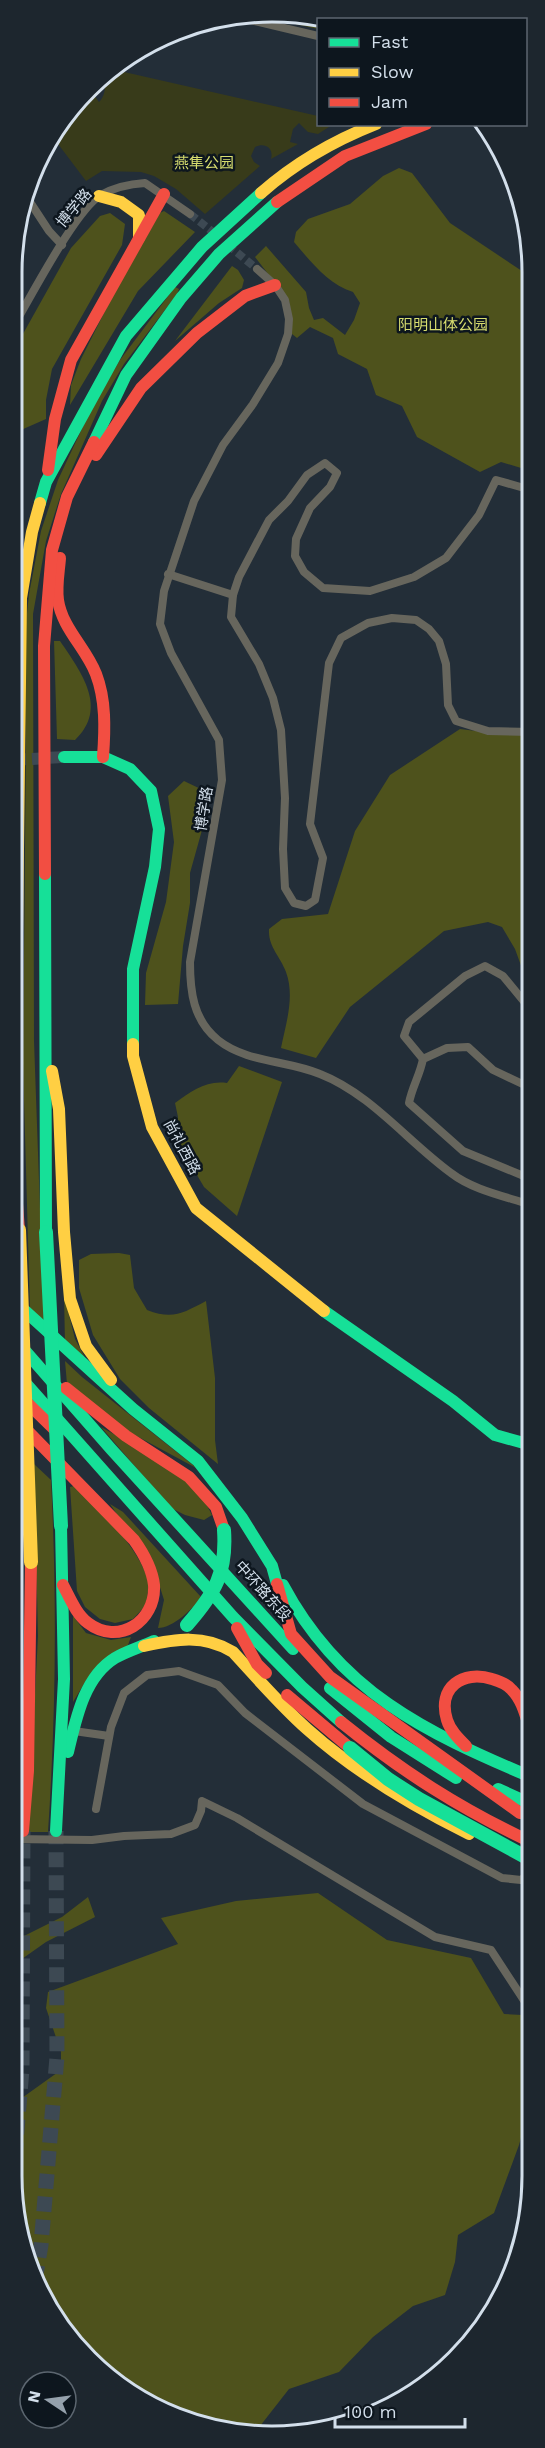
<svg xmlns="http://www.w3.org/2000/svg" width="545" height="2448" font-family="'Work Sans','Noto Sans SC',sans-serif">
<style>
.green{fill:#383b1a}
.forest{fill:#4e521c}
.lines{fill:none;stroke-linecap:round;stroke-linejoin:round}
.street-tunnel{stroke:#3d4953;stroke-width:8;stroke-dasharray:8 4;stroke-linecap:butt}
.secondary-tunnel{stroke:#3d4953;stroke-width:12;stroke-dasharray:12 6;stroke-linecap:butt}
.highway-tunnel{stroke:#3d4953;stroke-width:15;stroke-dasharray:15 8;stroke-linecap:butt}
.street{stroke:#67665d;stroke-width:8}
.fast{stroke:#16e098;stroke-width:12}
.slow{stroke:#ffcf43;stroke-width:12}
.jam{stroke:#f24e42;stroke-width:12}
.fast-bridge{stroke:#16e098;stroke-width:14}
.slow-bridge{stroke:#ffcf43;stroke-width:14}
.labels{text-anchor:middle;dominant-baseline:central;stroke-width:5;stroke-linejoin:round;paint-order:stroke}
.park-label{font-size:15px;fill:#d8de6f;stroke:#0d161e}
.street-label{font-size:15px;fill:#d3dfeb;stroke:#0d161e}
.rim{fill:none;stroke:#d3dfeb;stroke-width:3}
</style>
<rect width="100%" height="100%" fill="#232e38"/>
<!-- green -->
<path class="green" d="M111,69L318,116V124L332,125L318,134L308,132L299,123L293,129L290,142L298,144L271,159C274,148 265,142 255,147L251,156L254,162L260,166L205,214L176,189L154,176L141,172L102,171L86,181L52,136L94,89V95L99,102C105,96 106,87 104,79L102,80Z"/>
<!-- forest -->
<g class="forest">
<path d="M307,14L324,19L318,20V29L264,17Z"/>
<path d="M399,168L412,173L450,223L531,277V471L501,462L480,472L417,437L402,406L376,395L367,369L338,354L333,338L310,327L297,338L292,334L289,301L255,257L266,246L306,292L309,308L314,320L323,318L345,335L354,320L360,303L353,292C328,284 311,262 294,242L296,232L308,219L350,204L383,176Z"/>
<path d="M164,211L195,232L138,291L70,405L71,385L81,359L110,301L160,213Z"/>
<path d="M110,213L125,224L122,245L52,369L46,400V419L21,430L14,429V350L71,248L100,216Z"/>
<path d="M232,266L238,270L244,280L242,288L219,303L175,341Z"/>
<path d="M175,287L179,289L177,294L124,364L102,401L61,494L46,541L33,614L34,1041L44,1320L30,1311L23,1064L26,740L24,642L29,594L41,531L58,480L93,405L120,360Z"/>
<path d="M54,641H60C81,672 109,708 75,740L57,739Z"/>
<path d="M460,729L500,734L531,733V993L515,949L502,927L488,922L444,931L350,1007L316,1058L281,1048C286,1023 295,997 286,972C280,956 268,947 269,929L282,919L328,914L355,831L390,775Z"/>
<path d="M184,781L207,792L202,830L190,873V903L183,946L178,1004L145,1005L146,973L166,902L174,842L168,796Z"/>
<path d="M239,1066L282,1082L237,1216L204,1187L183,1151L174,1132L178,1117L175,1103C192,1091 206,1080 227,1083Z"/>
<path d="M119,1253L130,1255L134,1288L147,1310C173,1320 183,1313 206,1301L215,1378V1440L218,1464L149,1408L120,1379L93,1335L79,1288V1260L91,1254Z"/>
<path d="M64,1295L75,1339L89,1365L65,1344Z"/>
<path d="M65,1361L82,1377L198,1469L118,1426L67,1384Z"/>
<path d="M101,1427C141,1450 193,1472 212,1515L204,1520L185,1515L171,1508Z"/>
<path d="M34,1464L51,1480C57,1598 56,1714 48,1832H28L38,1636Z"/>
<path d="M74,1486C100,1512 134,1541 147,1577C150,1585 147,1597 146,1605L133,1619L115,1623L100,1619L85,1607L77,1591L70,1487Z"/>
<path d="M110,1504L123,1512L201,1597C193,1609 173,1628 158,1628L164,1600L155,1571Z"/>
<path d="M73,1616L86,1633L111,1640L131,1637L128,1645L87,1679L73,1702Z"/>
<path d="M318,1893L387,1940L471,1958L504,2014L522,2015L531,2031V2101L519,2145L494,2213L458,2235L455,2262L445,2295L413,2306L373,2337L339,2372L289,2389L253,2435L157,2409L77,2348L32,2275L12,2175V2105L61,2070V2052L46,2008L48,1992L178,1944L161,1918L236,1901Z"/>
<path d="M88,1897L95,1917L46,1942L12,1966V1942L62,1917Z"/>
</g>
<g class="lines">
<!-- street-tunnel -->
<g class="street-tunnel">
<path d="M190,214L218,236"/>
<path d="M228,245L257,269"/>
</g>
<!-- secondary-tunnel -->
<path class="secondary-tunnel" d="M14,760L64,757"/>
<!-- highway-tunnel -->
<g class="highway-tunnel">
<path d="M13,2180L22,2069L23,1831"/>
<path d="M35,2280L41,2245L57,2057L56,1831"/>
</g>
<!-- street -->
<g class="street">
<path d="M242,18L318,36"/>
<path d="M28,199L49,231L62,245"/>
<path d="M257,269L275,285L285,300L289,319L288,334L278,363L253,404L223,445L194,501L164,591L160,624L171,653L219,740L222,780L190,962C190,991 193,1020 218,1040C247,1063 287,1060 320,1074C371,1094 407,1141 451,1173C473,1190 504,1196 531,1205"/>
<path d="M14,325C31,297 76,209 101,195C115,187 129,184 145,183L190,214"/>
<path d="M168,574L233,595"/>
<path d="M531,732L488,731L456,721L448,705L446,664L439,641L429,629L416,620L392,618L368,623L341,638L329,663L310,824L323,858L315,900L306,906L294,903L285,888L283,849L285,798L281,730L273,698L259,664L231,617L233,595L239,577L269,520L288,501L307,475L325,463L337,473L330,487L310,508L296,539L295,556L304,572L323,588L370,591L414,577L446,558L479,515L496,480L531,490"/>
<path d="M423,1059L404,1036L409,1022L465,976L485,966L503,976L531,1010"/>
<path d="M531,1179L463,1151L409,1103C412,1087 420,1075 423,1059L447,1048L468,1047L493,1070L531,1088"/>
<path d="M74,1731L109,1736"/>
<path d="M96,1809L111,1727L124,1693L147,1675L179,1671L218,1685L245,1713L363,1804L502,1878L521,1880L531,1872"/>
<path d="M12,1839L92,1840L124,1836L171,1834L195,1825L201,1811L202,1801L237,1818L435,1937L491,1950L531,2011"/>
</g>
<!-- fast -->
<g class="fast">
<path d="M94,442L126,375L181,298L219,254L277,202"/>
<path d="M40,503L46,482L126,336L202,247L261,193"/>
<path d="M64,757H103L130,769L151,791L159,829L155,867L133,969V1044"/>
<path d="M45,874L46,1232"/>
<path d="M13,1300L133,1409L198,1461L242,1518L272,1566L277,1584"/>
<path d="M324,1311L453,1401L495,1435L531,1445"/>
<path d="M13,1337L111,1449L293,1649"/>
<path d="M13,1369L233,1617L302,1687L341,1722"/>
<path d="M283,1585C340,1692 425,1732 531,1777"/>
<path d="M330,1688L391,1737L456,1778"/>
<path d="M68,1752C76,1719 84,1677 115,1658C127,1651 141,1647 154,1641"/>
<path d="M498,1789L531,1804"/>
<path d="M56,1831L64,1679L61,1526"/>
</g>
<!-- slow -->
<g class="slow">
<path d="M261,193C296,162 333,141 376,124"/>
<path d="M99,196L121,202L139,215V238"/>
<path d="M17,934L21,598L32,532L40,503"/>
<path d="M133,1044V1056L152,1127L196,1208L324,1311"/>
<path d="M52,1071L59,1109L64,1232L70,1299L86,1346L111,1380"/>
<path d="M144,1646C176,1639 204,1634 233,1652C257,1678 280,1705 307,1729C355,1772 411,1805 469,1834"/>
</g>
<!-- jam -->
<g class="jam">
<path d="M277,202L345,156L426,124"/>
<path d="M96,455L141,388L197,333L245,296L275,285"/>
<path d="M48,470L55,419L71,360L164,194"/>
<path d="M60,558C59,572 56,586 58,600C62,628 86,648 96,674C106,700 105,729 103,757"/>
<path d="M45,874L44,646L52,550L67,497L94,442"/>
<path d="M17,934V1204L19,1230"/>
<path d="M66,1388L126,1436L189,1477L216,1507L224,1530"/>
<path d="M13,1389L54,1429"/>
<path d="M13,1416L134,1540C144,1554 152,1568 154,1585C156,1622 118,1646 88,1623C76,1614 70,1598 63,1585"/>
<path d="M277,1584L291,1634L330,1677L520,1813"/>
<path d="M237,1628L257,1664L266,1673"/>
<path d="M287,1695L350,1748"/>
<path d="M13,1698V1715L23,1754"/>
<path d="M341,1722C403,1772 459,1808 531,1842"/>
<path d="M466,1746C458,1738 450,1730 447,1720C437,1687 463,1670 492,1679C499,1681 507,1684 512,1690C523,1701 526,1718 531,1732"/>
<path d="M23,1831L28,1771L31,1562"/>
</g>
<!-- fast-bridge -->
<g class="fast-bridge">
<path d="M46,1232L61,1526"/>
<path d="M187,1625C215,1593 227,1573 224,1530"/>
<path d="M350,1748L388,1779L419,1799L531,1860"/>
</g>
<!-- slow-bridge -->
<path class="slow-bridge" d="M19,1230L31,1562"/>
</g>
<g class="labels">
<!-- park labels -->
<g class="park-label">
<text x="204" y="163">燕隼公园</text>
<text x="443" y="325">阳明山体公园</text>
</g>
<!-- street labels -->
<g class="street-label">
<text transform="translate(74 208) rotate(-50)">博学路</text>
<text transform="translate(204 809) rotate(-81)">博学路</text>
<text transform="translate(182 1147) rotate(62)">尚礼西路</text>
<text transform="translate(263 1591) rotate(48)">中环路东段</text>
</g>
</g>
<!-- crop -->
<path d="M0 0H545V2448H0ZM272 22H272A250 250 0 0 1 522 272V2176A250 250 0 0 1 272 2426H272A250 250 0 0 1 22 2176V272A250 250 0 0 1 272 22Z" fill="#1d262e" fill-rule="evenodd"/>
<path class="rim" d="M272 22H272A250 250 0 0 1 522 272V2176A250 250 0 0 1 272 2426H272A250 250 0 0 1 22 2176V272A250 250 0 0 1 272 22Z"/>
<!-- legend -->
<rect x="317" y="18" width="210" height="108" fill="#0d161e" stroke="#5c6670" stroke-width="1.5"/>
<rect x="329" y="38" width="30" height="9" fill="#16e098" stroke="#5c6670" stroke-width="1.5"/>
<text x="371" y="48" font-size="18" fill="#d3dfeb">Fast</text>
<rect x="329" y="68" width="30" height="9" fill="#ffcf43" stroke="#5c6670" stroke-width="1.5"/>
<text x="371" y="78" font-size="18" fill="#d3dfeb">Slow</text>
<rect x="329" y="98" width="30" height="9" fill="#f24e42" stroke="#5c6670" stroke-width="1.5"/>
<text x="371" y="108" font-size="18" fill="#d3dfeb">Jam</text>
<!-- north arrow -->
<g transform="translate(48 2400) rotate(283)"><circle r="28" fill="#0d161e" stroke="#5c6670" stroke-width="1.5"/>
<path d="M0-4.5L10 22L0 15L-10 22Z" fill="#95a1ac"/>
<text y="-9" font-size="16" font-weight="bold" text-anchor="middle" fill="#d3dfeb">N</text>
</g>
<!-- scale -->
<path d="M335 2418v9h130v-9" fill="none" stroke="#d3dfeb" stroke-width="3"/>
<text x="344" y="2418" font-size="18" fill="#d3dfeb" stroke="#0d161e" stroke-width="4.5" paint-order="stroke">100 m</text>
</svg>
